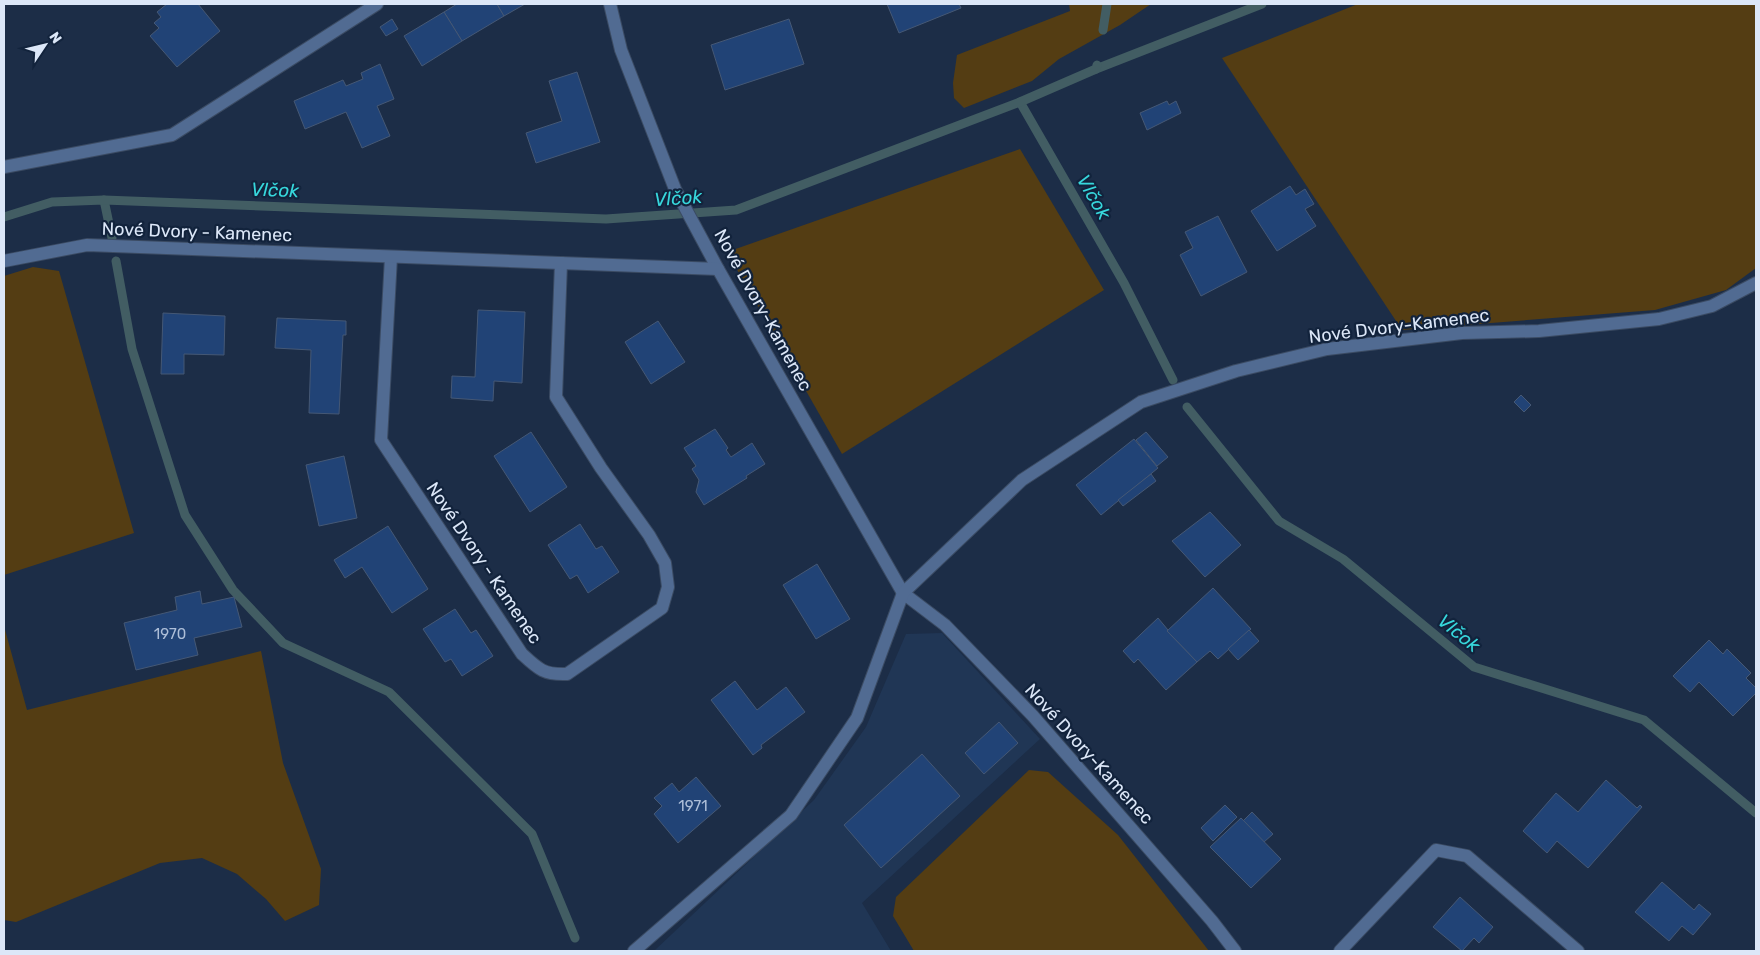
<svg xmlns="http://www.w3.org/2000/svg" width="1760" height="955" font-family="Rubik,sans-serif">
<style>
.built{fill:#203655}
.green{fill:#543d13}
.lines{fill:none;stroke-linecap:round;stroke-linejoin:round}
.stream{stroke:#425d63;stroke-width:9}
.building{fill:#214376;stroke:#455875}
.minor-casing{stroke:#3b4b63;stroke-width:14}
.minor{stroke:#516b92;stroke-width:12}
.labels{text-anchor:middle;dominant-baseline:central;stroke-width:4.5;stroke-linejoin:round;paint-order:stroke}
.number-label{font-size:15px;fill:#adbed8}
.street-label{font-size:18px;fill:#dce7f8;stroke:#12233c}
.water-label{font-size:19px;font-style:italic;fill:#37d7dc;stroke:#12233c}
</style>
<rect width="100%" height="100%" fill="#1c2d47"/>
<!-- built -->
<path class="built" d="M942,633L1040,739L862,903L891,951H654L814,800L866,727L906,634Z"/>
<!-- green -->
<g class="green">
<path d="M1069,4H1151L1120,25L1059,59L1032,81L964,108L954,98L953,83L957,55L1070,11Z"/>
<path d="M1358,4H1756V268L1726,290L1655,310L1402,330L1222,58Z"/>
<path d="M1020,149L1104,290L842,454L727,252Z"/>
<path d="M33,267L59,271L134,533L4,575V276Z"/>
<path d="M4,626L27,710L261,651L283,763L321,869L319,905L285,921L266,899L237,874L202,858L160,863L16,922L4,920Z"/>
<path d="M1029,770L1048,772L1118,835L1209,951H914L893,916L896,897Z"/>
</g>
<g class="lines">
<!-- stream -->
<g class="stream">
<path d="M1103,30L1107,4"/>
<path d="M1096,69L1262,4"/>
<path d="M1020,102L1124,283L1173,380"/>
<path d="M104,200L112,238"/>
<path d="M4,217L52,202L104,200L606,219L736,210L1020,102L1096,69L1097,65"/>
<path d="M116,261L132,349L185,515L233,590L283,643L389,692L532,834L575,938"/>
<path d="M1187,407L1279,521L1343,559L1474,667L1644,720L1756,813"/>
</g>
</g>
<!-- building -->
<g class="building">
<path d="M167,4H198L220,31L177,67L150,36L159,28L154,23L161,17L157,12Z"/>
<path d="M457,4H497L504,16L462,41L444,12Z"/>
<path d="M497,4H525L504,16Z"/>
<path d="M887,4H959L961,8L899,33Z"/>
<path d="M444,12L462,41L422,66L404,36Z"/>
<path d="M392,19L398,29L386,36L380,27Z"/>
<path d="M789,19L804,64L725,90L711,45Z"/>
<path d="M380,64L394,99L377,106L390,136L362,148L346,112L305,129L294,101L343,80L346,86L363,79L361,73Z"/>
<path d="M577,72L600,142L536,163L526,133L562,121L549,81Z"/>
<path d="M1167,101L1169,105L1176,101L1181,113L1147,130L1140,113Z"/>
<path d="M1290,186L1296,195L1305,189L1314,204L1305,209L1316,226L1277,251L1251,211Z"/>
<path d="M1218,216L1247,272L1201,296L1180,255L1193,248L1185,232Z"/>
<path d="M478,310L525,312L522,383L494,381L493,401L451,398L452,376L475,377Z"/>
<path d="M163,313L225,316L224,355L184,354V374H161Z"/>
<path d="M277,318L346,321V335H343L339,414L309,413L311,350L275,348Z"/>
<path d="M658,321L685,362L651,384L625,342Z"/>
<path d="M1521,395L1531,405L1524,412L1514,402Z"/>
<path d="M715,429L728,448L726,450L731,457L752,443L765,464L746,476L747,478L704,505L696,492L699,480L692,469L696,466L684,448Z"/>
<path d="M531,432L567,487L530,512L494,456Z"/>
<path d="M1146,432L1168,457L1157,466L1136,440Z"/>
<path d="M1134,439L1158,468L1101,515L1076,485Z"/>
<path d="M344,456L357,518L319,526L306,465Z"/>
<path d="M1151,474L1156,481L1123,506L1118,500Z"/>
<path d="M1210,512L1241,545L1205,577L1172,541Z"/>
<path d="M580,524L596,549L602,546L619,572L588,593L577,575L570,579L548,545Z"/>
<path d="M388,526L428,589L392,613L362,567L345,578L334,560Z"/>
<path d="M817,564L850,619L816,639L783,585Z"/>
<path d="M1213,588L1251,629L1218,659L1210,651L1197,662L1167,631Z"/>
<path d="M200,591L202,604L234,597L242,627L194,638L198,655L136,670L124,623L177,610L175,597Z"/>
<path d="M455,609L471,633L476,630L493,656L462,676L451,659L445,662L423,629Z"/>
<path d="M1158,618L1168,630L1167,631L1197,662L1166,690L1138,659L1134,663L1123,651Z"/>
<path d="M1249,630L1259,641L1238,660L1228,649Z"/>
<path d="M1709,640L1723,654L1727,649L1751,673L1746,678L1756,688V693L1733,716L1699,682L1690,692L1673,676Z"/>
<path d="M735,681L757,710L786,687L805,712L761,745L762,748L753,755L711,700Z"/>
<path d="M999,722L1018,743L984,774L965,753Z"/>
<path d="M922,754L960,796L881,868L844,825Z"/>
<path d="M696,777L721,806L678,843L654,814L662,806L654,798L672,783L679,792Z"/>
<path d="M1606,780L1637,808L1640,805L1642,807L1588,868L1557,841L1547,853L1523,831L1556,793L1578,812Z"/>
<path d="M1225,805L1237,817L1213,841L1201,828Z"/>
<path d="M1252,812L1273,834L1264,842L1243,821Z"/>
<path d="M1241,818L1281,859L1251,888L1210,847Z"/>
<path d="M1662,882L1694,910L1699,904L1711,914L1693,935L1682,926L1669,941L1635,912Z"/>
<path d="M1460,897L1493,927L1479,943L1474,938L1462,951L1433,927Z"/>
</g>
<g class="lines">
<!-- minor casing -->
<g class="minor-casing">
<g id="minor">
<path d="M610,4L621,50L675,189L718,269L903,593L945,625L1033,716L1212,921L1235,951"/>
<path d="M4,167L172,135L377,4"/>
<path d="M391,257L381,440L522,654C538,669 544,675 567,674L662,608L668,587L665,563L649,535L601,468L556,397L561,263"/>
<path d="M4,261L87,245L718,269"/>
<path d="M634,951L791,815L857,718L903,593L1022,480L1141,402L1236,371L1327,349L1462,333L1539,331L1659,319L1712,306L1756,283"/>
<path d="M1340,951L1436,850L1467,856L1578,951"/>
</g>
</g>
<!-- minor -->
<use href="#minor" class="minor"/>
</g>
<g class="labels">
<!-- number labels -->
<g class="number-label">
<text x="170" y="634">1970</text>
<text x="693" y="806">1971</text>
</g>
<!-- street labels -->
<g class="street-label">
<text transform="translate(197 232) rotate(2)">Nové Dvory - Kamenec</text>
<text transform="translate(763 310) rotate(61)">Nové Dvory-Kamenec</text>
<text transform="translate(1399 326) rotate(-7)">Nové Dvory-Kamenec</text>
<text transform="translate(484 563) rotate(56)">Nové Dvory - Kamenec</text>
<text transform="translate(1089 754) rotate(48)">Nové Dvory-Kamenec</text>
</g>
<!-- water labels -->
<g class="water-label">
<text transform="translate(275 190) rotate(2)">Vlčok</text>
<text transform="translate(1094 197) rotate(60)">Vlčok</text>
<text transform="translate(678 198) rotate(-4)">Vlčok</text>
<text transform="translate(1459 633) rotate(39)">Vlčok</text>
</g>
</g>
<!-- border -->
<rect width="1760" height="955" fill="none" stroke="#dce7f8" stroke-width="10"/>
<!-- north arrow -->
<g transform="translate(45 45) rotate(55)" stroke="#12233c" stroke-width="4" paint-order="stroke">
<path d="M0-4L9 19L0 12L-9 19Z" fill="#dce7f8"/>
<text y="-8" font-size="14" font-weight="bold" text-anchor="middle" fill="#dce7f8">N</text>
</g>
</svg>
